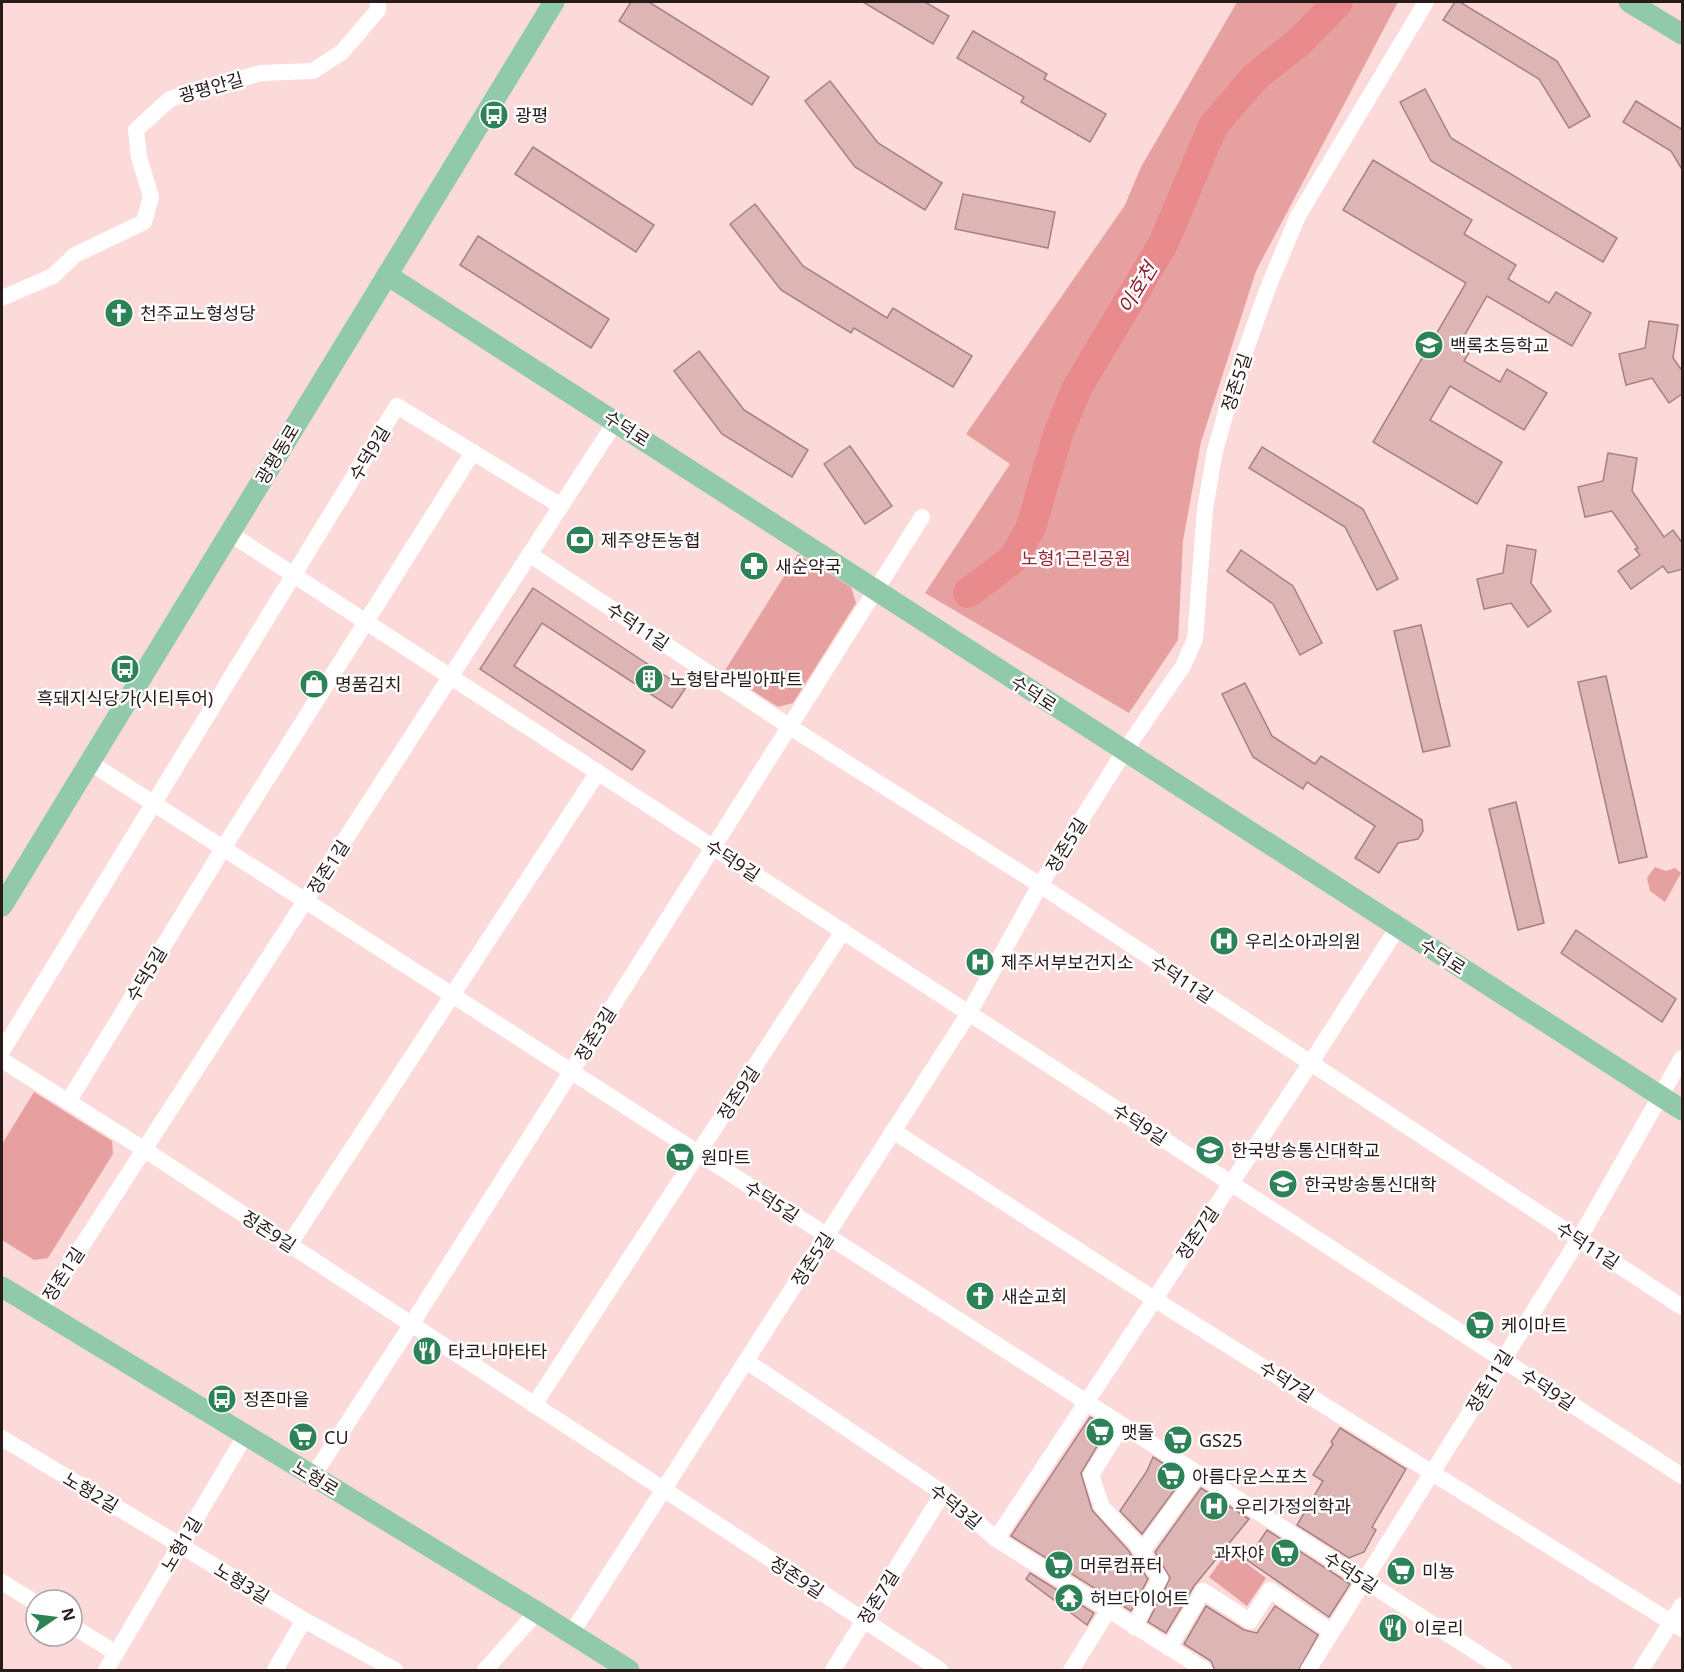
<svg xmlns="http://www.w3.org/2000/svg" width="1684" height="1672" font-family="'Noto Sans','Noto Sans KR',sans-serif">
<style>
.green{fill:#e6a0a0}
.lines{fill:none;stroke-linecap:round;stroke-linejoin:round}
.river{stroke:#e98a8c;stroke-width:30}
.building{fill:#ddb5b4;stroke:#a78181;stroke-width:1.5}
.minor{stroke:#fff;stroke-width:16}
.major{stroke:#91caab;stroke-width:21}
.labels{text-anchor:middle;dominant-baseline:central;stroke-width:5;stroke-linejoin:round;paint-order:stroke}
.street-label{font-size:18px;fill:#2a1b1b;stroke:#fff}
.poi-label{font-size:18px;fill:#2a1b1b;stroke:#fff;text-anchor:start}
.park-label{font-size:18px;fill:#972734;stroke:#fff}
.water-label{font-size:20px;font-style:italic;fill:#8e1e2d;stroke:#fff}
</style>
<rect width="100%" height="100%" fill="#fcdad9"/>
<!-- green -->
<g class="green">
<path d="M1237,2H1398L1256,271L1201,442L1183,541L1178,640L1129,713L925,593L1010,464L966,434L1125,205L1141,167Z"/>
<path d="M798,554L851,587L856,603L793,703L778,707L724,672Z"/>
<path d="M1655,867L1666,871L1675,868L1681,873L1665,902L1650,891L1647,878Z"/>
<path d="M34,1092L112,1141L113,1154L48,1258L34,1260L2,1240V1144Z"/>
<path d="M1229,1550L1266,1578L1247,1606L1209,1577Z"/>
</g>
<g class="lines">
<!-- river -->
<path class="river" d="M968,593L1013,559L1031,527L1058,434L1077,388L1163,244L1213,126L1254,78L1299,42L1338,2"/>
</g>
<!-- building -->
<g class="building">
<path d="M631,2H649L769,77L752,105L619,21Z"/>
<path d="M863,2H925L949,16L933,44Z"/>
<path d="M1455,2H1460L1557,61L1590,116L1569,128L1539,79L1443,20Z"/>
<path d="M973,31L1047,74L1044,79L1106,114L1090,142L1021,102L1024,97L957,58Z"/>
<path d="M830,81L878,143L942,183L925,210L855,167L805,101Z"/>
<path d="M1425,89L1451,138L1617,238L1603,262L1431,161L1400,102Z"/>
<path d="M1636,101L1683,130V171L1671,151L1623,122Z"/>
<path d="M533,147L654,225L636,252L515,174Z"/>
<path d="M1373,160L1472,220L1464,234L1516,265L1508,279L1549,303L1556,292L1591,313L1572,346L1487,296L1463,338L1474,344L1464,361L1500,382L1507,369L1547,393L1524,430L1450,386L1430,420L1502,462L1477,504L1373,442L1466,283L1343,210Z"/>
<path d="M963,194L1055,212L1048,248L955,229Z"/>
<path d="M755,204L803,266L887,318L893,308L972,356L953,387L854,328L851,333L781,290L730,224Z"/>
<path d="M478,236L609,319L591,348L460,265Z"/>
<path d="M1649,321L1678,325L1673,358L1683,372V393L1669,403L1652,378L1626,385L1619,354L1645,348Z"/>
<path d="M699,351L744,410L808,450L792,477L722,434L674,371Z"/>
<path d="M850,446L892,506L865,524L824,464Z"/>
<path d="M1262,447L1363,509L1398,579L1377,590L1345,527L1249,468Z"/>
<path d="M1608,453L1637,458L1632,491L1664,537L1673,530L1683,544V569L1668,573L1663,566L1631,589L1618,571L1640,555L1635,549L1638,548L1612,511L1585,517L1578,487L1603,481Z"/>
<path d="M1507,545L1536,550L1531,583L1551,611L1528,627L1511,603L1484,609L1477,579L1503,573Z"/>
<path d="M1241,550L1293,586L1322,643L1300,655L1273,604L1227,571Z"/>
<path d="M533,588L685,689L672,708L542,623L514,666L645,751L632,770L480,669Z"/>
<path d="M1421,625L1450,746L1423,752L1394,631Z"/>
<path d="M1606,676L1647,857L1619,863L1578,682Z"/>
<path d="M1245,683L1272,736L1315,764L1321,756L1422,820L1423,831L1418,839L1398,843L1379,873L1355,858L1375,826L1307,782L1303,789L1253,757L1222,694Z"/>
<path d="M1516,802L1544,923L1518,930L1489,809Z"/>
<path d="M1576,930L1676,999L1662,1022L1561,953Z"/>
<path d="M1090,1417L1108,1428L1081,1473L1092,1510L1128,1550L1148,1579L1131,1611L1011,1536Z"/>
<path d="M1340,1428L1406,1469L1372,1527L1376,1530L1364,1552L1349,1558L1297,1525L1323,1481L1313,1475L1333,1444L1331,1442Z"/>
<path d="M1153,1457L1184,1477L1142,1534L1120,1511L1147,1471Z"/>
<path d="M1201,1488L1249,1519L1194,1586L1166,1633L1148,1622L1170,1578L1155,1552Z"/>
<path d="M1267,1530L1350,1584L1329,1617L1247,1560Z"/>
<path d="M1030,1573L1094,1613L1087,1625L1026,1579Z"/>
<path d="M1206,1606L1244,1630L1257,1633L1275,1606L1318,1635L1298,1671H1215L1211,1661L1184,1644Z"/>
</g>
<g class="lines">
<!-- minor -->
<g class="minor">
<path d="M2,298L53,276L75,255L144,222L151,197L139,157L136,130L170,99L261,73L313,71L342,52L378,10V2"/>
<path d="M229,533L1682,1476"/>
<path d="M529,554L790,727L1040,885L1682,1307"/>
<path d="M89,762L1504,1670"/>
<path d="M2,1051L397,406L561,506"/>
<path d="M2,1060L145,1150L940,1670"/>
<path d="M68,1102L224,847L473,452"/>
<path d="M893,1131L1154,1299L1682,1629"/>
<path d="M289,1245L598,772"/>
<path d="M39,1312L616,421"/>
<path d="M746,1361L943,1493L996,1539L1205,1670"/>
<path d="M534,1405L843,931"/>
<path d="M1122,1426L1091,1475L1102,1507L1136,1543L1160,1578L1134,1627"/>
<path d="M2,1438L304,1620L395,1670"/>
<path d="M313,1476L411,1325L922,517"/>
<path d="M996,1539L1310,1064L1398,927"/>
<path d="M1142,1551L1198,1475"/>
<path d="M2,1582L36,1603"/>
<path d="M72,1626L116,1653"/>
<path d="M571,1634L969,1013L1040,885L1124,752L1183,666L1195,639L1205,509L1215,451L1235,380L1269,285L1298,216L1426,2"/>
<path d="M1169,1648L1203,1591L1250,1621L1270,1590L1332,1632"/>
<path d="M106,1670L245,1436"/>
<path d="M275,1670L304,1620"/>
<path d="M485,1670L537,1612"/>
<path d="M833,1670L943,1493"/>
<path d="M1071,1670L1108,1611"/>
<path d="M1308,1670L1579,1239L1682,1058"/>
<path d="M1641,1670L1682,1605"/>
</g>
<!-- major -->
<g class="major">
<path d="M1629,2L1682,34"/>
<path d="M387,275L1682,1110"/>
<path d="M2,906L554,2"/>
<path d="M2,1287L537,1612L629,1670"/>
</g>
</g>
<!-- icons -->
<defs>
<g id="bus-disc" transform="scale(1.5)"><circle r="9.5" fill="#2d8357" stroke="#fff"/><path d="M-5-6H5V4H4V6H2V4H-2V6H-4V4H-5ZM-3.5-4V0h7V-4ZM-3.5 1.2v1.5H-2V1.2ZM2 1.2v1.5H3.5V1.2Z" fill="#fff"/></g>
<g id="church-disc" transform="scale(1.5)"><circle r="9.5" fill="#2d8357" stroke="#fff"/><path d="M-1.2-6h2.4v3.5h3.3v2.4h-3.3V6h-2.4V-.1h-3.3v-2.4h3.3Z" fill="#fff"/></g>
<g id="school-disc" transform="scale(1.5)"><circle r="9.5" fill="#2d8357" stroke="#fff"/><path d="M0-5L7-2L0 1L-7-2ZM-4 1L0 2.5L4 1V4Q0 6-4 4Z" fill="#fff"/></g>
<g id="bank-disc" transform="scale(1.5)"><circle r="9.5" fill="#2d8357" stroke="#fff"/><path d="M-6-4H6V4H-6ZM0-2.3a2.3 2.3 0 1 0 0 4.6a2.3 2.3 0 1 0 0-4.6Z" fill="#fff"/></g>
<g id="pharmacy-disc" transform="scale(1.5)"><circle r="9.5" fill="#2d8357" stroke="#fff"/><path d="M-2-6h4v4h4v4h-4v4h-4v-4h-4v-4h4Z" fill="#fff"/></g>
<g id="building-disc" transform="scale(1.5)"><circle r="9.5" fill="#2d8357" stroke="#fff"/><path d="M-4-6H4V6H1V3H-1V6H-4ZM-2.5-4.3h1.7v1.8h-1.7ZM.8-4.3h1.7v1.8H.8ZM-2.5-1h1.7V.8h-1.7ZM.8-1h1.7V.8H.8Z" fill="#fff"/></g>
<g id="shop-disc" transform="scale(1.5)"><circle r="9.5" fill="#2d8357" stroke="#fff"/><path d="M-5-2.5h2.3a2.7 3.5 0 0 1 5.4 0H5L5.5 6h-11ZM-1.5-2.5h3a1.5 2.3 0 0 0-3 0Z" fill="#fff"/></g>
<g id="hospital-disc" transform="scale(1.5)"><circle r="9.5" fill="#2d8357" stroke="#fff"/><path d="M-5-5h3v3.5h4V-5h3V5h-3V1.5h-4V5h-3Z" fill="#fff"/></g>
<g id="university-disc" transform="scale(1.5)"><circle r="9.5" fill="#2d8357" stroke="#fff"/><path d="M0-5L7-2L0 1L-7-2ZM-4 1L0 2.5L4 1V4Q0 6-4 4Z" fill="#fff"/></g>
<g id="supermarket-disc" transform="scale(1.5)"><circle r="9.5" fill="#2d8357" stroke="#fff"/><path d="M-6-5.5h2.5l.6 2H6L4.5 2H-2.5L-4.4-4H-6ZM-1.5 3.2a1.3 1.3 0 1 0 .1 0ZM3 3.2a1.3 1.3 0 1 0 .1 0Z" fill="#fff"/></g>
<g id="restaurant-disc" transform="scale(1.5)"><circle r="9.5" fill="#2d8357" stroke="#fff"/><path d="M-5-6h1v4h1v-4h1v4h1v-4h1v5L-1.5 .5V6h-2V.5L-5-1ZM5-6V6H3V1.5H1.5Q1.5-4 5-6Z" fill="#fff"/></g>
<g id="temple-disc" transform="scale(1.5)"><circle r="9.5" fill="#2d8357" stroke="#fff"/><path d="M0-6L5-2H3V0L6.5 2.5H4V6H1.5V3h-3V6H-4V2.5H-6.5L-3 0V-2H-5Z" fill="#fff"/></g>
</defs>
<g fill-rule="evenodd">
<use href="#bus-disc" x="494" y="115"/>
<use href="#church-disc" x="119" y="313"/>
<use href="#school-disc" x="1429" y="345"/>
<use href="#bank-disc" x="580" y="540"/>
<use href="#pharmacy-disc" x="754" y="566"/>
<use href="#bus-disc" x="125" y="669"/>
<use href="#building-disc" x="649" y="679"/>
<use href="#shop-disc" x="314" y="684"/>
<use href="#hospital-disc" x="1224" y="941"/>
<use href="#hospital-disc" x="980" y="962"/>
<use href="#university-disc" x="1210" y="1150"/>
<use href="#supermarket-disc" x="680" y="1157"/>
<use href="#school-disc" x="1283" y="1184"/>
<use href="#church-disc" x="980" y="1296"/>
<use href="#supermarket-disc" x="1480" y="1325"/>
<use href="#restaurant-disc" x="427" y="1351"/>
<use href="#bus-disc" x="222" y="1399"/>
<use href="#supermarket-disc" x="1100" y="1432"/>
<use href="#supermarket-disc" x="303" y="1437"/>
<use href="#supermarket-disc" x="1178" y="1440"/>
<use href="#supermarket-disc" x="1171" y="1476"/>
<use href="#hospital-disc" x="1214" y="1506"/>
<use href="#supermarket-disc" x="1285" y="1553"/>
<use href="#supermarket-disc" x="1059" y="1565"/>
<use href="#supermarket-disc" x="1401" y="1571"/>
<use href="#temple-disc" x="1069" y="1598"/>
<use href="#restaurant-disc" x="1393" y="1628"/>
</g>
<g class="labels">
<!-- street labels -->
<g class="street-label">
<text transform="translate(211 87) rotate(-16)">광평안길</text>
<text transform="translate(1236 382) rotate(-72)">정존5길</text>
<text transform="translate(627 428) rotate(33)">수덕로</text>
<text transform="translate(369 453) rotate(-59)">수덕9길</text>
<text transform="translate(277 454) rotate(-59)">광평동로</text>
<text transform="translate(638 626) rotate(34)">수덕11길</text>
<text transform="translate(1034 693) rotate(33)">수덕로</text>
<text transform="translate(1066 845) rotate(-58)">정존5길</text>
<text transform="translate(733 860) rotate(33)">수덕9길</text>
<text transform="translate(328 867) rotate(-57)">정존1길</text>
<text transform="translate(1443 956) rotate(33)">수덕로</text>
<text transform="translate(146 974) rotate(-59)">수덕5길</text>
<text transform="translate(1182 979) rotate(33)">수덕11길</text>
<text transform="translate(595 1034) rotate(-58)">정존3길</text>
<text transform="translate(738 1093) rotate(-57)">정존9길</text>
<text transform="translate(1140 1124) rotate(33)">수덕9길</text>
<text transform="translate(772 1201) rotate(33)">수덕5길</text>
<text transform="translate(269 1231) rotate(33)">정존9길</text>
<text transform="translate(1197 1233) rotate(-56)">정존7길</text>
<text transform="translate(1588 1245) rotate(33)">수덕11길</text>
<text transform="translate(812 1259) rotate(-57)">정존5길</text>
<text transform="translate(63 1274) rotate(-57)">정존1길</text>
<text transform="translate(1287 1381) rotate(32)">수덕7길</text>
<text transform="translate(1489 1381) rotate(-58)">정존11길</text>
<text transform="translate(1548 1389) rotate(33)">수덕9길</text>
<text transform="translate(316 1478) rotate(31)">노형로</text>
<text transform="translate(91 1492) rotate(31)">노형2길</text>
<text transform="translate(956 1506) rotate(39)">수덕3길</text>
<text transform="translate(181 1544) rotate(-59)">노형1길</text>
<text transform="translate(1351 1572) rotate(33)">수덕5길</text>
<text transform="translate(797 1577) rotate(33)">정존9길</text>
<text transform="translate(242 1583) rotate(31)">노형3길</text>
<text transform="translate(878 1597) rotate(-58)">정존7길</text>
</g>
<!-- poi labels -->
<g class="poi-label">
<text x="515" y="115">광평</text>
<text x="140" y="313">천주교노형성당</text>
<text x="1450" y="345">백록초등학교</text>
<text x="601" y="540">제주양돈농협</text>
<text x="775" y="566">새순약국</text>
<text x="670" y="679">노형탐라빌아파트</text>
<text x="335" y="684">명품김치</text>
<text x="125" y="698" text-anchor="middle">흑돼지식당가(시티투어)</text>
<text x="1245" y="941">우리소아과의원</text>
<text x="1001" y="962">제주서부보건지소</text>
<text x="1231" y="1150">한국방송통신대학교</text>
<text x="701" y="1157">원마트</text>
<text x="1304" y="1184">한국방송통신대학</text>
<text x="1001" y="1296">새순교회</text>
<text x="1501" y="1325">케이마트</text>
<text x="448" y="1351">타코나마타타</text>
<text x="243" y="1399">정존마을</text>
<text x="1121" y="1432">맷돌</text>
<text x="324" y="1437">CU</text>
<text x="1199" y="1440">GS25</text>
<text x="1192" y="1476">아름다운스포츠</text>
<text x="1235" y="1506">우리가정의학과</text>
<text x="1264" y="1553" text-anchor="end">과자야</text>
<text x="1080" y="1565">머루컴퓨터</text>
<text x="1422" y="1571">미뇽</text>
<text x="1090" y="1598">허브다이어트</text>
<text x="1414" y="1628">이로리</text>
</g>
<!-- park labels -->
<g class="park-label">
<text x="1076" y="558">노형1근린공원</text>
</g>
<!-- water labels -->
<g class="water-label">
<text transform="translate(1137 288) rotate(-59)">이호천</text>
</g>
</g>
<!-- border -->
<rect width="1684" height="1672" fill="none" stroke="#2a1b1b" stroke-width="6"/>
<!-- north arrow -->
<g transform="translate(54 1618) rotate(76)"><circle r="28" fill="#ffffff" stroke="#aaa4a4" stroke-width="1.5"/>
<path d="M0-4.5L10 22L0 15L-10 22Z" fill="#2d8357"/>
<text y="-9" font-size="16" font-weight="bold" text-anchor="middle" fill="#2a1b1b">N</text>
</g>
</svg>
